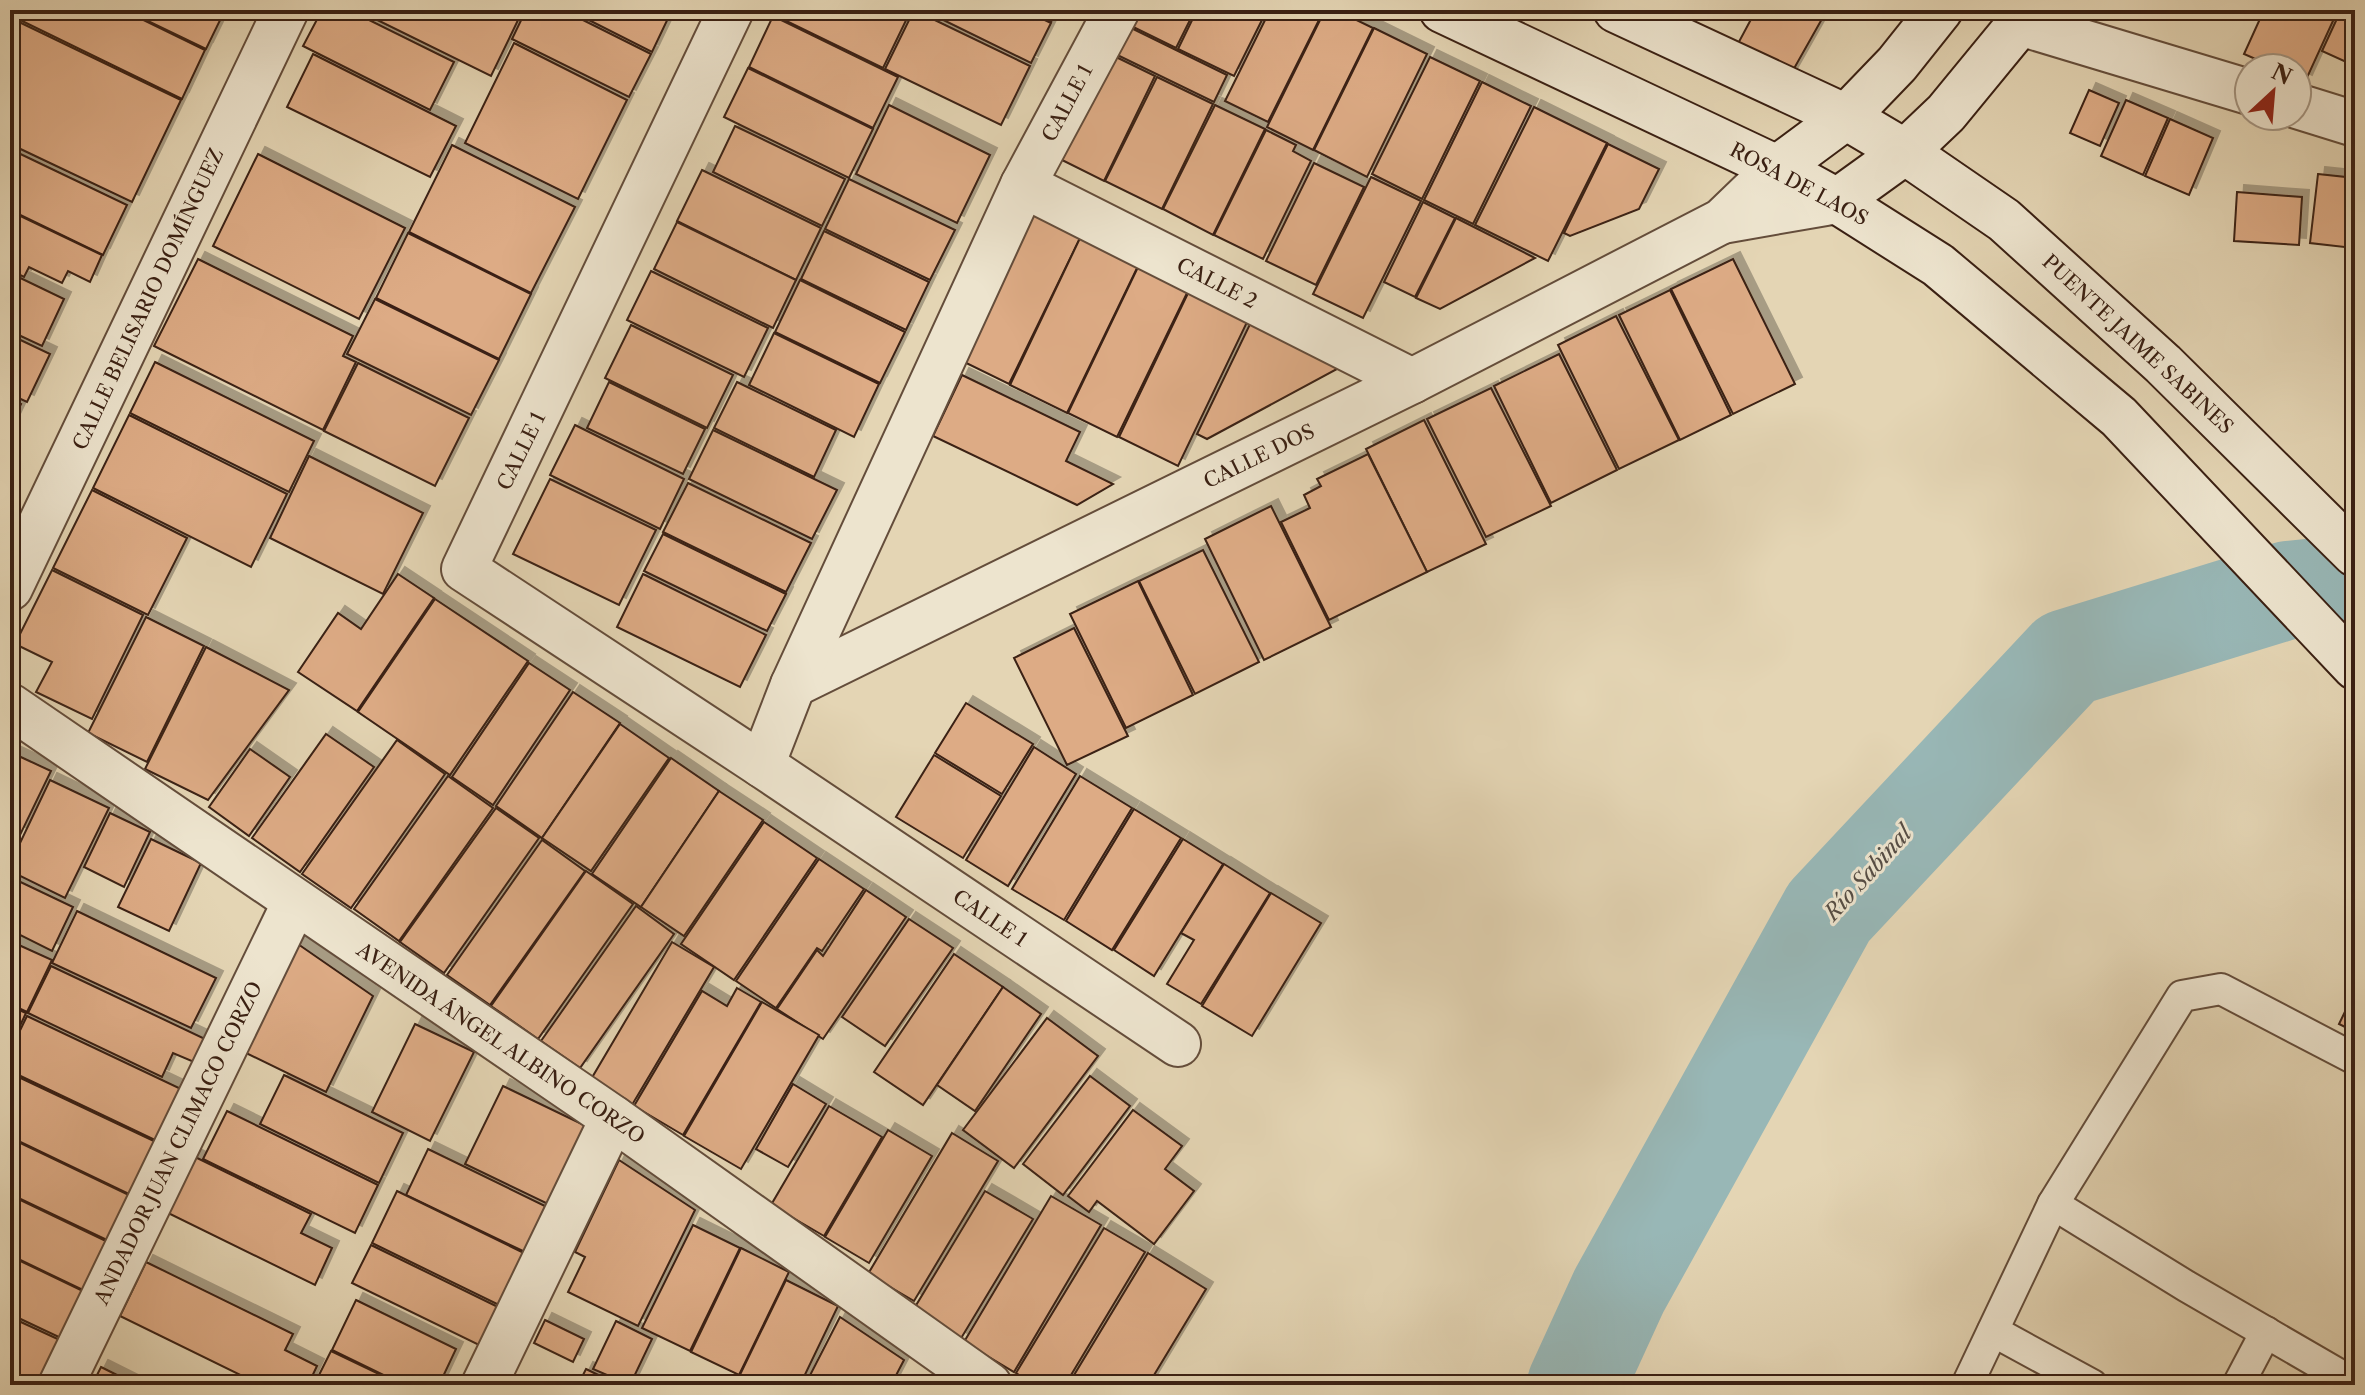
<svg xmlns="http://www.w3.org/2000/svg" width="2365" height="1395" font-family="'Libre Caslon Text',serif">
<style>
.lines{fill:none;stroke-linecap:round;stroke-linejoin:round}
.river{stroke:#98b7b6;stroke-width:98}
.building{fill:#ddab85;stroke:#3a2013;stroke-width:2;filter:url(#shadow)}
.lane-casing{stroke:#644d3b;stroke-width:34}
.street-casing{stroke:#644d3b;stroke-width:48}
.secondary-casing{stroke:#3a2013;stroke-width:48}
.lane{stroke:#ede4ce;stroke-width:30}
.street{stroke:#ede4ce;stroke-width:44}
.secondary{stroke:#ede4ce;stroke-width:44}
.labels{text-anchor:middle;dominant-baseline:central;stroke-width:6;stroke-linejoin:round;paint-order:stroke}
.street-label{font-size:20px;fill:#3a2013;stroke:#ede4ce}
.water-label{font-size:22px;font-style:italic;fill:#564d44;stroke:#ede4ce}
</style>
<defs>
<filter id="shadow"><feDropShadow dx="7" dy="-7" stdDeviation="0" flood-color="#0004"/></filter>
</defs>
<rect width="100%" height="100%" fill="#e4d5b4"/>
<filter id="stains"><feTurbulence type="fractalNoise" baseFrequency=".0025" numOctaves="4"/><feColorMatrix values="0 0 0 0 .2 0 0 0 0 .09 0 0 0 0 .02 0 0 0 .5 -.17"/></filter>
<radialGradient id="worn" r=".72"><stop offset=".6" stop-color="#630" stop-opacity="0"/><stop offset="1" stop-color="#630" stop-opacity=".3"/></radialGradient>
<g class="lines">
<!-- river -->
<path class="river" d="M1576,1385L1619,1291L1829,912L2067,658L2288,590L2355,583"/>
</g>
<!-- building -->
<g class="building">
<path d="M25,10H123L205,50L182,99L20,20Z"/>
<path d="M125,10H225L206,49Z"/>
<path d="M322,10H349L454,62L430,110L303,46Z"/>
<path d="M357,10H508L520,16L491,76Z"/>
<path d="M526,10H563L651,54L629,97L512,39Z"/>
<path d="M569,10H672L652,52Z"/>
<path d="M776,10H911L883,68L774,15Z"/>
<path d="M914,10L1030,66L1001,125L885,69Z"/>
<path d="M1024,10L1051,23L1031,63L925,11Z"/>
<path d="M1027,10H1057L1051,22Z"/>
<path d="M1127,10H1195L1176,48L1121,21Z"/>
<path d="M1197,10H1267L1234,76L1178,49Z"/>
<path d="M1270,10H1324L1268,122L1225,101Z"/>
<path d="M1325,10H1336L1373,28L1313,150L1267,127Z"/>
<path d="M1667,10H1692L1687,21Z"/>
<path d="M1756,10H1827L1787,81L1734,51Z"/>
<path d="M2264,10H2338L2305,82L2297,78V68H2276L2244,54Z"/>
<path d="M2341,10H2355V66L2322,51Z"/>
<path d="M773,16L898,77L873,128L749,67Z"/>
<path d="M19,22L181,100L132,202L10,144V41Z"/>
<path d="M1121,23L1227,75L1214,102L1107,50Z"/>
<path d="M1374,28L1427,54L1367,177L1314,150Z"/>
<path d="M514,43L627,100L578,199L465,143Z"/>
<path d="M313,54L456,126L430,177L287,107Z"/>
<path d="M1114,56L1155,76L1104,181L1062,160Z"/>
<path d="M1430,57L1480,81L1422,199L1372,174Z"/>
<path d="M748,68L873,129L849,178L724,117Z"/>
<path d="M1157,77L1213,104L1162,209L1105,181Z"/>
<path d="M1482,82L1531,106L1473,224L1424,200Z"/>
<path d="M2089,90L2119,103L2100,146L2070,133Z"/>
<path d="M2126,100L2168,118L2143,175L2101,156Z"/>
<path d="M889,105L990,155L957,223L856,174Z"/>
<path d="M1215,105L1265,129L1213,235L1163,209Z"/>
<path d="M1534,107L1607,143L1548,261L1475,225Z"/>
<path d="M2170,119L2213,138L2189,195L2145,176Z"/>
<path d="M735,126L845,179L822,226L713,172Z"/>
<path d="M1266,130L1296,145L1293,151L1311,161L1263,259L1214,235Z"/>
<path d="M1608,144L1659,169L1639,209L1570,236L1564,233Z"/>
<path d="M452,145L575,207L531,293L409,232Z"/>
<path d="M10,149L127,205L103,255L10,210Z"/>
<path d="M258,154L405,228L359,319L213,246Z"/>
<path d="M1314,163L1364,187L1316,285L1266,261Z"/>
<path d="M702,170L821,228L796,280L677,221Z"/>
<path d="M2318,174L2355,178L2353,248L2310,243Z"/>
<path d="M1371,177L1421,201L1363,318L1313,294Z"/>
<path d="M849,179L955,230L930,280L825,229Z"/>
<path d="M2237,192L2302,197L2299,245L2234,241Z"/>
<path d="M1423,202L1455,218L1415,297L1384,282Z"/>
<path d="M10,211L102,255L90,282L68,271L62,283L29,267L24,277L10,270Z"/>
<path d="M1028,211L1081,236L1009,384L956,358Z"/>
<path d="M1456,218L1535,258L1440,309L1416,298Z"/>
<path d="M677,222L796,280L773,328L654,269Z"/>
<path d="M824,231L929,282L906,330L801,279Z"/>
<path d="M408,233L531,294L499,359L376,298Z"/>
<path d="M1081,236L1139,264L1067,413L1010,385Z"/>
<path d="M198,259L353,336L343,356L356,362L323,430L154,346Z"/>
<path d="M1733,259L1795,384L1733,414L1671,289Z"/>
<path d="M1139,265L1189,289L1117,437L1068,413Z"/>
<path d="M651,271L768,328L744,377L627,320Z"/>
<path d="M10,273L64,299L42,346L10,331Z"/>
<path d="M800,280L905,332L880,383L775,332Z"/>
<path d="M1190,289L1249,318L1178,466L1119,437Z"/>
<path d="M1670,290L1731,415L1680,440L1619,315Z"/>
<path d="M375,299L499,360L471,415L347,354Z"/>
<path d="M1616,316L1679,440L1619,469L1558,345Z"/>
<path d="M1252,320L1341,362L1337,369L1207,439L1197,434Z"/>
<path d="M631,325L733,375L707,428L605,378Z"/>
<path d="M774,333L879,384L854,437L749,385Z"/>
<path d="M10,335L50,354L27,402L10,394Z"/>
<path d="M1559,354L1617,470L1551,503L1494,386Z"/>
<path d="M155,362L314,441L289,492L130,413Z"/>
<path d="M358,363L469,418L435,486L324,431Z"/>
<path d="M962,375L1080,432L1066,461L1113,484L1077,505L933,436Z"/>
<path d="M609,382L705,429L683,474L587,428Z"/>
<path d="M737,382L836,430L814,477L714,428Z"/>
<path d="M1491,388L1551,506L1486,537L1427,419Z"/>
<path d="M10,399L21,404L10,427Z"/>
<path d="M129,415L287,494L251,567L93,488Z"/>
<path d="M1424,420L1486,544L1427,572L1366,449Z"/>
<path d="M575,425L684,479L660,529L550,475Z"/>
<path d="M713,430L837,490L812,539L689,479Z"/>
<path d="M1368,454L1427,572L1329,620L1281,522L1310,508L1304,495L1321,486L1317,479Z"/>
<path d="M309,456L423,513L383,594L270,538Z"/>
<path d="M550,479L656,530L619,605L513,554Z"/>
<path d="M688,483L811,543L786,592L663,532Z"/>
<path d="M92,490L187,538L148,615L53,568Z"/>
<path d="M1271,506L1331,627L1264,660L1205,539Z"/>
<path d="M663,534L786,594L767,631L644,571Z"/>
<path d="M1203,550L1259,662L1195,694L1139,581Z"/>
<path d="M52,570L143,615L92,719L36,692L52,662L15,644Z"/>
<path d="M398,574L434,598L357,711L298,672L338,613L361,629Z"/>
<path d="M643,574L766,635L740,687L617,627Z"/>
<path d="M1138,581L1193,695L1126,728L1070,614Z"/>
<path d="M435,599L528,661L450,775L358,712Z"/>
<path d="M146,617L204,646L147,762L88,733Z"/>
<path d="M1074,628L1128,736L1067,765L1014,658Z"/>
<path d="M206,647L289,690L208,800L145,769Z"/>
<path d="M529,663L570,690L493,805L452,777Z"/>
<path d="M573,692L620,723L542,838L496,806Z"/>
<path d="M966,703L1033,744L1002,794L935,753Z"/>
<path d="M620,724L669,758L591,871L542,838Z"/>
<path d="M326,734L374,767L300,872L252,838Z"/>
<path d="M397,740L445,774L351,908L302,874Z"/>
<path d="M1034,747L1076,774L1008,886L966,860Z"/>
<path d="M250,749L290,777L249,836L209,807Z"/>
<path d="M10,752L51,771L20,835L10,830Z"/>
<path d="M934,755L1001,796L963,858L896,817Z"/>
<path d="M671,758L719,791L641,907L592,874Z"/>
<path d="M448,776L493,808L399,941L354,909Z"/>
<path d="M1080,776L1132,808L1064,920L1012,889Z"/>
<path d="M50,780L109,808L65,898L10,871V864Z"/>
<path d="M719,791L763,820L684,936L641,907Z"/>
<path d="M496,808L539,838L444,973L400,942Z"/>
<path d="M1134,809L1181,838L1112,950L1066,921Z"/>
<path d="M110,813L150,832L124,887L84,867Z"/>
<path d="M764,822L817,858L734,980L681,944Z"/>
<path d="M151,839L201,863L169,931L118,907Z"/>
<path d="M1183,839L1223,864L1154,976L1114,950Z"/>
<path d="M542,840L585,871L490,1005L447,975Z"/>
<path d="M819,859L864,889L822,951L817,948L776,1008L736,981Z"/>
<path d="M1224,864L1270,893L1201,1004L1167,984L1194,940L1181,933Z"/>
<path d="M586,871L633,904L538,1039L491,1006Z"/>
<path d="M10,877L73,907L52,951L10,930Z"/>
<path d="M866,890L906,917L823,1039L777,1009L817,950L823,956Z"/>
<path d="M1271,893L1321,923L1252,1036L1202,1006Z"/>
<path d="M636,906L674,934L580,1068L541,1041Z"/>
<path d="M77,911L216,978L191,1028L52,963Z"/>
<path d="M909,919L953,948L885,1046L842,1017Z"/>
<path d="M10,941L52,960L27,1012L10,1004Z"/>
<path d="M295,942L373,996L326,1092L242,1051Z"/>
<path d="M672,942L714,967L632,1105L590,1081Z"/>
<path d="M954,954L1003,987L923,1105L874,1072Z"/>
<path d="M51,966L205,1039L194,1062L173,1053L162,1077L28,1013Z"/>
<path d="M1003,987L1041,1014L975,1111L937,1085Z"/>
<path d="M737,988L761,1002L683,1135L634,1106L702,991L727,1006Z"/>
<path d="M2355,991V1032L2339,1024Z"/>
<path d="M762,1002L819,1035L741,1169L684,1136Z"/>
<path d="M10,1006L26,1013L10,1047Z"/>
<path d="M27,1016L181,1089L157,1141L10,1071V1051Z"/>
<path d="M1047,1018L1098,1056L1014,1168L963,1130Z"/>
<path d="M415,1024L474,1052L430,1141L372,1112Z"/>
<path d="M10,1073L156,1142L131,1195L10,1137Z"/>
<path d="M284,1075L403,1133L379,1183L260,1124Z"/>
<path d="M1090,1076L1130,1106L1063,1195L1023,1164Z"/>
<path d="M793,1084L826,1104L788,1167L756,1149Z"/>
<path d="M503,1086L586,1126L548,1204L465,1164Z"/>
<path d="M829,1106L882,1137L824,1236L771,1205Z"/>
<path d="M1133,1110L1182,1146L1165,1169L1194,1191L1154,1244L1097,1201L1089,1212L1068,1196Z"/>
<path d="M227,1111L378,1185L355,1233L203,1159Z"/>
<path d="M888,1130L932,1156L869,1263L825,1237Z"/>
<path d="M952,1133L998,1161L914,1301L868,1274Z"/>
<path d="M10,1138L131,1196L109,1241L10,1194Z"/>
<path d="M428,1149L547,1207L525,1252L406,1195Z"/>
<path d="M189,1154L311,1214L301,1233L332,1248L315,1285L162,1210Z"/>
<path d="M619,1160L695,1210L638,1326L568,1292L585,1257L575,1252Z"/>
<path d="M397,1191L524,1253L499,1305L372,1243Z"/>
<path d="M985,1191L1033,1219L960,1340L912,1312Z"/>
<path d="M10,1195L108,1242L85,1291L10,1255Z"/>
<path d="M1051,1196L1101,1225L1014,1372L964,1342Z"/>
<path d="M693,1225L740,1248L690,1351L642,1328Z"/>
<path d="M1104,1228L1145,1252L1065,1385H1035L1016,1373Z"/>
<path d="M371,1245L498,1307L479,1345L352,1283Z"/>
<path d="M741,1248L789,1272L739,1375L691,1352Z"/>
<path d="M1148,1253L1206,1289L1148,1385H1068Z"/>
<path d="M10,1256L85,1292L63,1339L10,1314Z"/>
<path d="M146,1262L293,1334L285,1350L317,1366L308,1385H261L120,1316Z"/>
<path d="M786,1280L838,1306L800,1385H735Z"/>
<path d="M356,1300L456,1349L439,1385H404L332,1350Z"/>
<path d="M10,1317L62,1341L41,1385H25L10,1378Z"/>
<path d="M840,1317L904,1360L891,1385H805Z"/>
<path d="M545,1320L584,1339L573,1362L534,1343Z"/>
<path d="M616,1321L652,1339L630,1385L593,1369Z"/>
<path d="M331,1351L402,1385H314Z"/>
<path d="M101,1367L137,1385H92Z"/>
<path d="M586,1369L619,1385H578Z"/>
</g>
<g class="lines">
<!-- lane casing -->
<g class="lane-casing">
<g id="lane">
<path d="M2053,1204L2186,1286L2355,1384"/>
<path d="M1993,1331L2092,1385"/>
<path d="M1967,1385L2053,1204L2182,996L2221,989L2355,1059"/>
<path d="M2238,1385L2266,1332"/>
</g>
</g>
<!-- street casing -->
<g class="street-casing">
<g id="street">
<path d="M731,10L464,569L762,765L1178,1044"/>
<path d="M2020,23L2249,92"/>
<path d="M2297,106L2355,124"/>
<path d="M1023,185L1412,381"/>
<path d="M1722,221L1837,201"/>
<path d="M10,588L286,10"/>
<path d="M793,685L1412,381L1722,221L1777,168"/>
<path d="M10,706L613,1118L989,1385"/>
<path d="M762,765L793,685L1023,185L1117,10"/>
<path d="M61,1385L295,902"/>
<path d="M484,1385L613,1118"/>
</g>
</g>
<!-- secondary casing -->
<g class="secondary-casing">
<g id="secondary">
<path d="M1442,10L1777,168L1837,201L1938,265L2119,417L2355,667"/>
<path d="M1616,10L1846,117L1905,152L2004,220L2163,364L2355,554"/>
<path d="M1777,168L1846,117L1897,64L1940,10"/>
<path d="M1837,201L1905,152L1946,113L2020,23L2028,10"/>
</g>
</g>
<!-- lane -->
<use href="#lane" class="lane"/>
<!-- street -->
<use href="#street" class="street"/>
<!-- secondary -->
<use href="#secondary" class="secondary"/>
</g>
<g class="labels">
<!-- street labels -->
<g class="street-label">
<text transform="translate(1067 103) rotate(-62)">CALLE 1</text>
<text transform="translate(1799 184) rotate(28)">ROSA DE LAOS</text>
<text transform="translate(1217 283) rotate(27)">CALLE 2</text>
<text transform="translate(148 299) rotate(-65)">CALLE BELISARIO DOMÍNGUEZ</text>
<text transform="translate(2138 344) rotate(43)">PUENTE JAIME SABINES</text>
<text transform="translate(521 451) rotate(-64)">CALLE 1</text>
<text transform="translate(1259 456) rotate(-26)">CALLE DOS</text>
<text transform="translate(990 918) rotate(34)">CALLE 1</text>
<text transform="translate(501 1043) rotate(34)">AVENIDA ÁNGEL ALBINO CORZO</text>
<text transform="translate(178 1143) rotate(-64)">ANDADOR JUAN CLIMACO CORZO</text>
</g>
<!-- water labels -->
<g class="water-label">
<text transform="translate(1868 873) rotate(-48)">Río Sabinal</text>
</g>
</g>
<!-- margin -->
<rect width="2365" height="1395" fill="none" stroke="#e4d5b4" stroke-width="40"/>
<rect x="12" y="12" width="2341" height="1371" fill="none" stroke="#3a2013" stroke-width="4"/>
<rect x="20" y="20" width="2325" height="1355" fill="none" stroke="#3a2013" stroke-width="2"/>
<!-- north arrow -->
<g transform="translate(2273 92) rotate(26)"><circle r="38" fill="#ede4ce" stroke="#a59683" stroke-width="2"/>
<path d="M0-6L14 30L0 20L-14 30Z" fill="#8f2418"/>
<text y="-12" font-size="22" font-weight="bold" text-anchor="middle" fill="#3a2013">N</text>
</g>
<rect width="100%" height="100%" filter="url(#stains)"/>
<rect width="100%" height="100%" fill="url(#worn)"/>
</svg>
